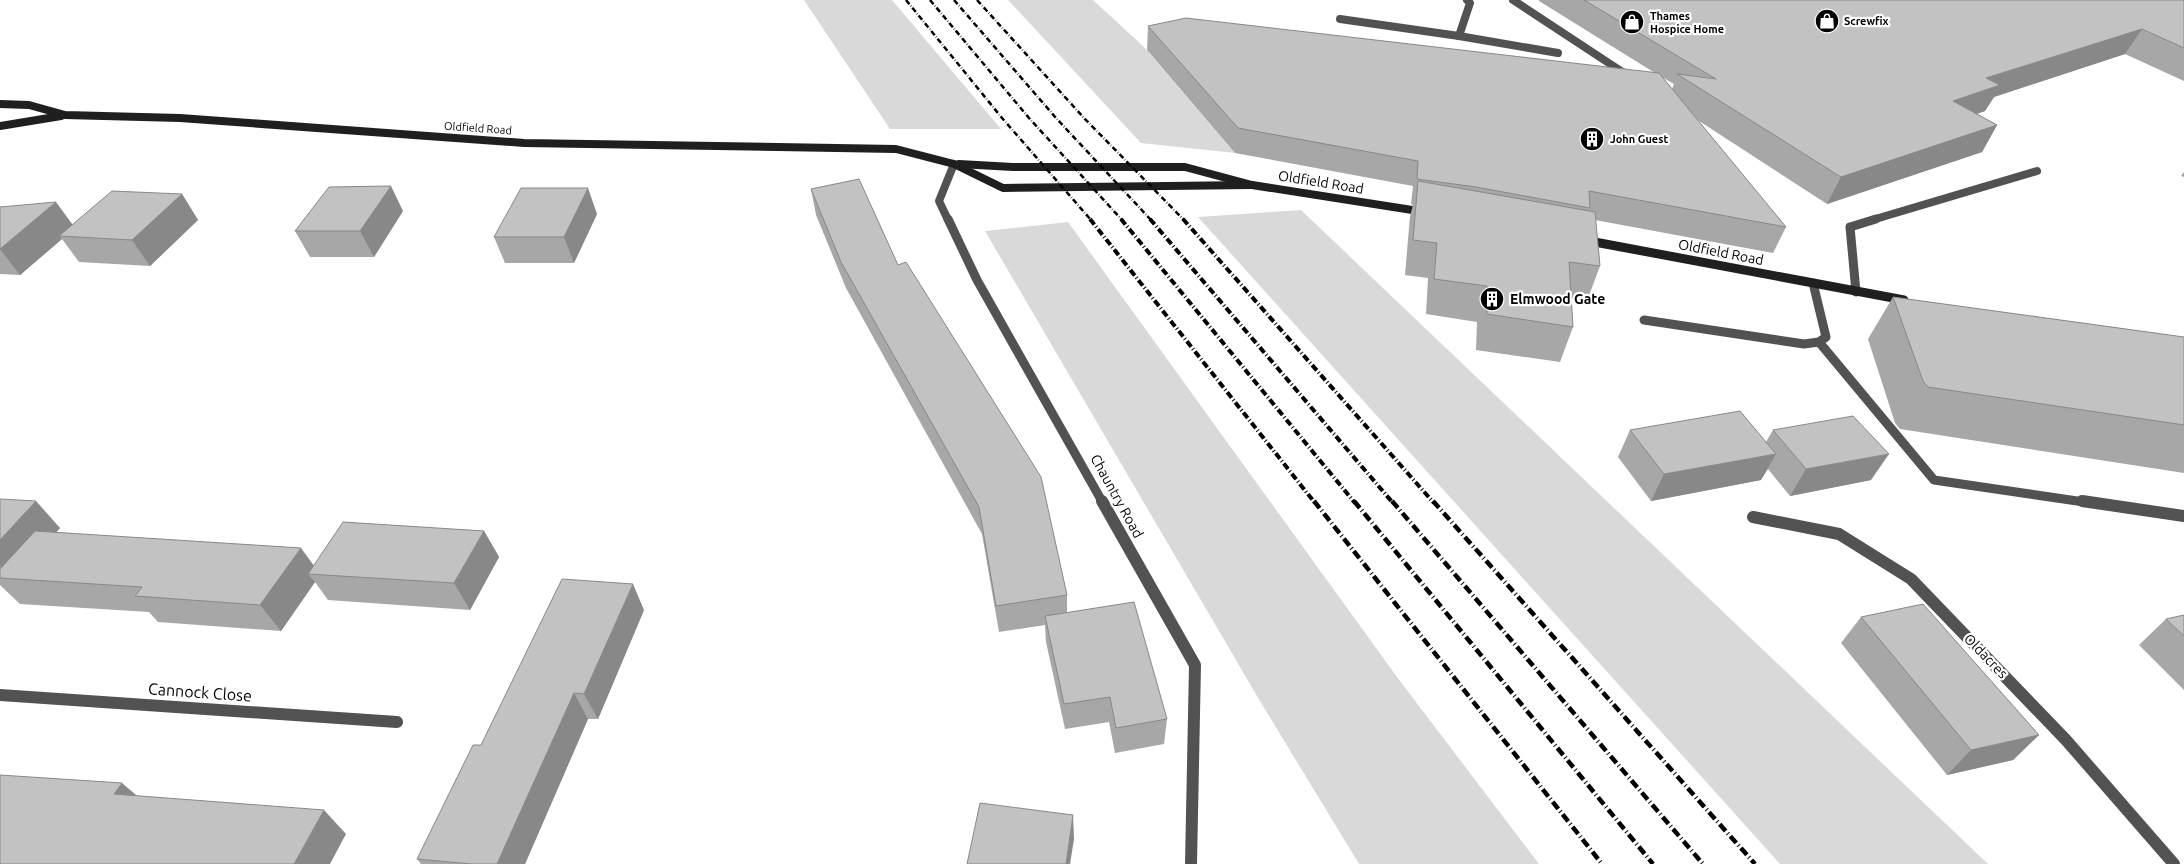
<svg xmlns="http://www.w3.org/2000/svg" width="2184" height="864" font-family="Ubuntu,sans-serif">
<style>
.green{fill:#d9d9d9}
.lines{fill:none;stroke-linecap:round;stroke-linejoin:round}
.service-far2{stroke:#525252;stroke-width:8}
.service-far1{stroke:#525252;stroke-width:9}
.service{stroke:#525252;stroke-width:12}
.minor-far2{stroke:#525252;stroke-width:8}
.minor-far1{stroke:#525252;stroke-width:9}
.minor{stroke:#525252;stroke-width:12}
.secondary-far1{stroke:#1f1f1f;stroke-width:8}
.secondary{stroke:#1f1f1f;stroke-width:9}
.rail-far2{stroke:#000;stroke-width:2.5;stroke-dasharray:5.5 2 0.5 2;stroke-linecap:butt}
.rail-far1{stroke:#000;stroke-width:4;stroke-dasharray:7 2.5 1 2.5;stroke-linecap:butt}
.rail{stroke:#000;stroke-width:4.5;stroke-dasharray:9 3 1 3;stroke-linecap:butt}
.wall{fill:#a7a7a7;fill-rule:evenodd}
.shaded-wall{fill:#888}
.building{fill:#c2c2c2;stroke:#888}
.labels{text-anchor:middle;dominant-baseline:central;stroke-width:4.5;stroke-linejoin:round;paint-order:stroke}
.far-poi-label{font-size:11px;font-weight:bold;fill:#000;stroke:#fff;text-anchor:start}
.far-street-label{font-size:11px;fill:#000;stroke:#fff}
.street-label{font-size:14px;fill:#000;stroke:#fff}
.poi-label{font-size:14px;font-weight:bold;fill:#000;stroke:#fff;text-anchor:start}
.near-street-label{font-size:16px;fill:#000;stroke:#fff}
</style>
<rect width="100%" height="100%" fill="#fff"/>
<!-- green -->
<g class="green">
<path d="M804,0H892L1001,129H890Z"/>
<path d="M1008,0H1093L1143,46L1235,153L1141,143Z"/>
<path d="M1301,210L1988,864H1780L1198,217Z"/>
<path d="M1068,222L1397,677L1539,864H1359L1257,696L985,231Z"/>
</g>
<g class="lines">
<!-- service-far2 -->
<g class="service-far2">
<path d="M1513,0L1627,75"/>
<path d="M1340,19L1459,36L1558,53"/>
<path d="M1459,36L1470,3L1467,0"/>
<path d="M1872,220L2037,171"/>
</g>
<!-- service-far1 -->
<g class="service-far1">
<path d="M1856,292L1850,227L1876,219"/>
<path d="M1644,320L1804,344L1819,342L1826,337L1813,283"/>
<path d="M1819,342L1934,480L2091,503"/>
</g>
<!-- service -->
<path class="service" d="M2082,501L2184,516"/>
<!-- minor-far2 -->
<path class="minor-far2" d="M948,220L939,201L954,164"/>
<!-- minor-far1 -->
<path class="minor-far1" d="M948,219L977,280L1103,503"/>
<!-- minor -->
<g class="minor">
<path d="M1102,501L1195,665L1191,864"/>
<path d="M1753,517L1839,534L1911,579L2066,740L2174,864"/>
<path d="M0,695L397,722"/>
</g>
<!-- secondary-far1 -->
<g class="secondary-far1">
<path d="M0,104L29,105L65,115L180,118L524,143L896,149L954,164L1003,188L1252,185"/>
<path d="M0,126L61,116"/>
<path d="M959,164L1013,167H1185L1252,185L1425,212"/>
</g>
<!-- secondary -->
<path class="secondary" d="M1584,240L1904,300"/>
<!-- rail-far2 -->
<g class="rail-far2">
<path d="M906,0L1002,118L1091,220"/>
<path d="M930,0L1029,118L1122,220"/>
<path d="M954,0L1056,118L1151,220"/>
<path d="M977,0L1084,118L1184,220"/>
</g>
<!-- rail-far1 -->
<g class="rail-far1">
<path d="M1090,219L1315,503"/>
<path d="M1121,219L1355,503"/>
<path d="M1150,219L1393,503"/>
<path d="M1183,219L1434,503"/>
</g>
<!-- rail -->
<g class="rail">
<path d="M1314,501L1602,864"/>
<path d="M1354,501L1653,864"/>
<path d="M1392,501L1703,864"/>
<path d="M1433,501L1755,864"/>
</g>
</g>
<!-- wall -->
<g class="wall">
<path d="M1539,0H2184V81L2125,54L1994,97L1985,111L1977,114L1997,125L1982,152L1827,204L1696,119L1786,227L1773,253L1595,220L1600,266L1587,301L1571,299L1573,327L1560,362L1476,350L1477,322L1426,314L1428,278L1405,275L1410,216L1413,205L1411,204L1413,186L1235,153L1147,50L1148,26L1655,73L1539,1ZM1662,77L1674,84L1672,89Z"/>
<path d="M2184,172V177L2181,176Z"/>
<path d="M811,189L898,265L1067,595V612L1167,719L1164,744L1115,753L1109,722L1065,729L1046,642L1045,625L999,632L982,534L846,288L816,215Z"/>
<path d="M182,194L198,220L150,266L79,262L62,239L20,275L0,274V207L73,225Z"/>
<path d="M403,211L374,257H310L295,231Z"/>
<path d="M597,214L574,263H505L494,237Z"/>
<path d="M1893,297L2184,337V473L1900,429L1895,423L1868,339Z"/>
<path d="M1630,430L1766,442L1773,430L1871,480L1790,496L1768,469L1761,480L1651,501L1618,457Z"/>
<path d="M0,499L60,528L56,532L314,566L484,531L499,557L470,610L328,600L315,582L281,631L158,622L149,612L20,604L0,585Z"/>
<path d="M644,610L598,719H588L525,864H421L417,859L481,745Z"/>
<path d="M2184,615V690L2139,645L2166,619Z"/>
<path d="M1861,617L2039,735L2013,760L1947,775L1841,643Z"/>
</g>
<!-- shaded-wall -->
<g class="shaded-wall">
<path d="M2142,29L2125,54L1994,97L1985,111L1938,127L1953,101L1986,78Z"/>
<path d="M1997,125L1982,152L1827,204L1841,177Z"/>
<path d="M391,186L403,211L374,257L360,231Z"/>
<path d="M588,188L597,214L574,263L564,237Z"/>
<path d="M182,194L198,220L150,266L132,240Z"/>
<path d="M56,202L75,228L59,236L62,239L20,275L0,249Z"/>
<path d="M1776,454L1761,480L1651,501L1664,474Z"/>
<path d="M1889,454L1871,480L1790,496L1806,469Z"/>
<path d="M36,501L60,528L14,580L0,566V540Z"/>
<path d="M484,531L499,557L470,610L454,583Z"/>
<path d="M301,548L320,574H308L315,582L281,631L260,605Z"/>
<path d="M633,584L644,610L598,719L584,694Z"/>
<path d="M574,693L588,719L525,864H497Z"/>
<path d="M2039,735L2013,760L1947,775L1971,750Z"/>
<path d="M122,783L150,807L114,794Z"/>
<path d="M324,810L346,834L330,864H294Z"/>
<path d="M1073,815L1074,839L1070,864H1066Z"/>
</g>
<!-- building -->
<g class="building">
<path d="M1584,0H2184V48L2142,29L1986,78L2000,85L1953,101L1997,125L1841,177L1677,74L1716,79Z"/>
<path d="M1186,18L1659,73L1786,227L1589,191L1590,208L1476,187L1417,179L1418,161L1238,128L1148,26Z"/>
<path d="M859,179L898,265L906,262L1041,477L1067,595L996,606L979,507L841,262L811,189Z"/>
<path d="M1418,181L1595,212L1600,266L1569,262L1573,327L1487,314V286L1434,279L1437,243L1413,240Z"/>
<path d="M391,186L360,231H295L329,187Z"/>
<path d="M521,188H588L564,237H494Z"/>
<path d="M112,191L182,194L132,240L59,236Z"/>
<path d="M56,202L0,249V207Z"/>
<path d="M1893,297L2184,337V425L1928,387L1923,381Z"/>
<path d="M1740,411L1776,454L1664,474L1630,430Z"/>
<path d="M1853,416L1889,454L1806,469L1773,430Z"/>
<path d="M0,499L36,501L0,540Z"/>
<path d="M343,522L484,531L454,583L308,574Z"/>
<path d="M35,531L301,548L260,605L135,596L142,587L0,578V569Z"/>
<path d="M562,579L633,584L584,694L574,693L497,864H472L417,859L473,745H481Z"/>
<path d="M1134,602L1167,719L1116,728L1110,697L1064,704L1045,616Z"/>
<path d="M1923,604L2039,735L1971,750L1861,617Z"/>
<path d="M2184,615V636L2166,619Z"/>
<path d="M0,775L122,783L114,794L324,810L294,864H0Z"/>
<path d="M980,803L1073,815L1066,864H967Z"/>
</g>
<!-- icons -->
<defs>
<g id="shop-disc" transform="scale(1.25)"><circle r="9.5" fill="#000" stroke="#fff"/><path d="M-5-2.5h2.3a2.7 3.5 0 0 1 5.4 0H5L5.5 6h-11ZM-1.5-2.5h3a1.5 2.3 0 0 0-3 0Z" fill="#fff"/></g>
<g id="building-disc" transform="scale(1.25)"><circle r="9.5" fill="#000" stroke="#fff"/><path d="M-4-6H4V6H1V3H-1V6H-4ZM-2.5-4.3h1.7v1.8h-1.7ZM.8-4.3h1.7v1.8H.8ZM-2.5-1h1.7V.8h-1.7ZM.8-1h1.7V.8H.8Z" fill="#fff"/></g>
</defs>
<g fill-rule="evenodd">
<use href="#shop-disc" x="1827" y="21"/>
<use href="#shop-disc" x="1632" y="22"/>
<use href="#building-disc" x="1592" y="139"/>
<use href="#building-disc" x="1492" y="299"/>
</g>
<g class="labels">
<!-- far-poi labels -->
<g class="far-poi-label">
<text x="1650" y="16">Thames<tspan x="1650" dy="13">Hospice Home</tspan></text>
<text x="1844" y="21">Screwfix</text>
<text x="1610" y="139">John Guest</text>
</g>
<!-- far-street labels -->
<g class="far-street-label">
<text transform="translate(478 128) rotate(4)">Oldfield Road</text>
</g>
<!-- street labels -->
<g class="street-label">
<text transform="translate(1321 182) rotate(9)">Oldfield Road</text>
<text transform="translate(1721 252) rotate(11)">Oldfield Road</text>
<text transform="translate(1117 496) rotate(61)">Chauntry Road</text>
<text transform="translate(1986 656) rotate(46)">Oldacres</text>
</g>
<!-- poi labels -->
<g class="poi-label">
<text x="1510" y="299">Elmwood Gate</text>
</g>
<!-- near-street labels -->
<g class="near-street-label">
<text transform="translate(200 692) rotate(4)">Cannock Close</text>
</g>
</g>
</svg>
